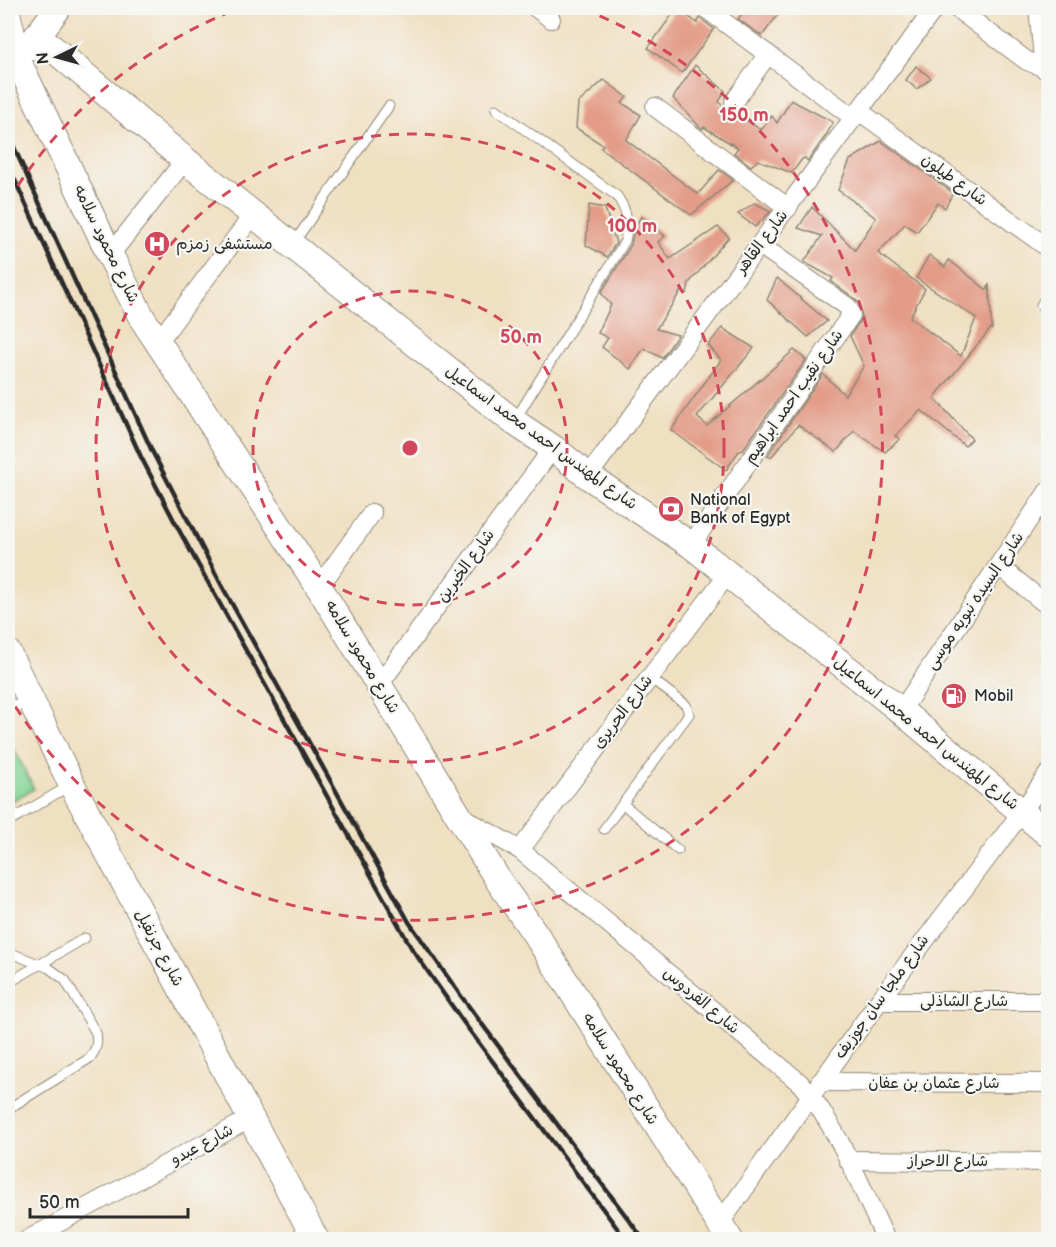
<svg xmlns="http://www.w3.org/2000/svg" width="1056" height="1247" font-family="'Balsamiq Sans','Playpen Sans Arabic',sans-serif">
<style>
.green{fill:#84d596;stroke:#588060;stroke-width:1.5}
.building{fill:#e39c88}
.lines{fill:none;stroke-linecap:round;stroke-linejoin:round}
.lane-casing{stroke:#8e8676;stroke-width:11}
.street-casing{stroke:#8e8676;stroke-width:20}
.secondary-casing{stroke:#8e8676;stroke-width:28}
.lane{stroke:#fff;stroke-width:9}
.street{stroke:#fff;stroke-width:18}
.secondary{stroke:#fff;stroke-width:26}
.rail{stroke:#2b2b2b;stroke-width:4.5}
.ring{fill:none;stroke:#d1495b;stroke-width:3;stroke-dasharray:10 8}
.labels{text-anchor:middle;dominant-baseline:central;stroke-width:4.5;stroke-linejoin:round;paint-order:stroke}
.street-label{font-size:16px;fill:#2b2b2b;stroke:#f6f6f2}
.poi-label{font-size:16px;fill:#2b2b2b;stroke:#f6f6f2;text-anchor:start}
.centre{fill:#d1495b;stroke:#f6f6f2;stroke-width:3}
.ring-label{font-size:18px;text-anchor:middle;font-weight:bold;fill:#d1495b;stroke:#f6f6f2;stroke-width:4.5;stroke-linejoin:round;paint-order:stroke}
</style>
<rect width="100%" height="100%" fill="#f6f6f2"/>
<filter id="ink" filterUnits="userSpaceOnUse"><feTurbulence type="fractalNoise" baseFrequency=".0167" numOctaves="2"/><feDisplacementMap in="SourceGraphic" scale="12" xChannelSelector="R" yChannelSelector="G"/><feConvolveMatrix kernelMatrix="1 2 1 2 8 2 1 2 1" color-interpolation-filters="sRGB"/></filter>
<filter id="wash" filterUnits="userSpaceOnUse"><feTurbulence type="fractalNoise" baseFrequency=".008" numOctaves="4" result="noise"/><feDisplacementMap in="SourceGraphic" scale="24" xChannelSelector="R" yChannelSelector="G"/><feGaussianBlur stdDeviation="1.35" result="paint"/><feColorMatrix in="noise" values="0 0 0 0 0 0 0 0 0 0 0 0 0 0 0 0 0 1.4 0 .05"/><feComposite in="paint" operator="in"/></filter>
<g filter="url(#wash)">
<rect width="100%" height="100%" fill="#f0e0c2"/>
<!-- green -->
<path class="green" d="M8,737L34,789L8,803Z"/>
<g id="blocks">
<!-- building -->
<g class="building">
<path d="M677,8L697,23L700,18L714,29L682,73L648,48Z"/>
<path d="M746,8H783L762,36L738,19Z"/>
<path d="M695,65L725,91L719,102L727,111L735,113L761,130L772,116L777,123L791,100L833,122L827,134L808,161L805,158L802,159L792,173L758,160L751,166L734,153L738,148L704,127L702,129L699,126L673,98Z"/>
<path d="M916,66L931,78L917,89L906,80Z"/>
<path d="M604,80L627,97L622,103L641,115L626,140L698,194L719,170L733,180L691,215L601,148L603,145L576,128L578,103Z"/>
<path d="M881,141L953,193L945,208L938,203L917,232L905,224L878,253L925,289L910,317L961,356L976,318L916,278L929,255L945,267L949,260L987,290L989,284L992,329L991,328L934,398L972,439L965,446L921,410L895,436L900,439L885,452L854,431L836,452L798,425L772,456H767L823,374L845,395L864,366L850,336L862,317L859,303L854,298L831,281L833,278L804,262L822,236L798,228L812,207L855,250L876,218L838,190L850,160Z"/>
<path d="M754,203L771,211L755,227L738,214Z"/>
<path d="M589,205L605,208L616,243L607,257L586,245Z"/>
<path d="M641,216L665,236L658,242L670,259L718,227L729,237L689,283L687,293L681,291L656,329L678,335L662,358L644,348L630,369L602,347L608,338L598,333L611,305L601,293L631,245L634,230Z"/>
<path d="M777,278L827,321L808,337L767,300Z"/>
<path d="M722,328L754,348L697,417L707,426L794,350L806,360L742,451H739L726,470L671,430L721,360L708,345Z"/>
</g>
</g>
</g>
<g filter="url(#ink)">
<use href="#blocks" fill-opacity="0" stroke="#8e8676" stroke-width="1.5"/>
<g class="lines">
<!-- lane casing -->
<g class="lane-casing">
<g id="lane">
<path d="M496,109L617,196C628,213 629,221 625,241L515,420"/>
<path d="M293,244L389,106"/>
<path d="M1041,305L1048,294"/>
<path d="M8,703L21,706L32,705"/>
<path d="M623,804L678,850"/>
<path d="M8,822L69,786"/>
<path d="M604,829L689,714L686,705L649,677"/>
<path d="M8,952L49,968L65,980L96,1033C98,1044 96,1050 90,1058L8,1109"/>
<path d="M8,983L85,938"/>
</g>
</g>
<!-- street casing -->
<g class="street-casing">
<g id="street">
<path d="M536,8L551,19"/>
<path d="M705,8L854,118"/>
<path d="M956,8L1027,61L1048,69"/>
<path d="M1038,8L1044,69"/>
<path d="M734,102L768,54"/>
<path d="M655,107L788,208"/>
<path d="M859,111L1048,248"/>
<path d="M110,255L185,160"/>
<path d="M158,342L253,215"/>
<path d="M588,476L935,8"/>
<path d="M691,545L851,315L848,307L760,245"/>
<path d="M999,566L1048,606"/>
<path d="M319,587L372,513"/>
<path d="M379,685L553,448"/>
<path d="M901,711L1048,491"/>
<path d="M462,817L520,850L800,1083C837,1124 862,1189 886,1240"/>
<path d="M520,850L727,575"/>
<path d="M879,1001H1048"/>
<path d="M820,1082L1048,1083"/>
<path d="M848,1160L1048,1162"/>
<path d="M720,1223L879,1001L1022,812L1048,774"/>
<path d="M27,1240L251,1118"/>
</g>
</g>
<!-- secondary casing -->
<g class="secondary-casing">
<g id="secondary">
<path d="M8,17L18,61L110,255L142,318L319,587L498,880L538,938L730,1240"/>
<path d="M38,36L185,160L514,422L553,448L588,476L691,545L901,711L1048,834"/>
<path d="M28,48L58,8"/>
<path d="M8,653L72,785L316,1240"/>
</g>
</g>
<!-- lane -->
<use href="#lane" class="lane"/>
<!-- street -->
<use href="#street" class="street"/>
<!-- secondary -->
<use href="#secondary" class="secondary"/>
<!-- rail -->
<g class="rail">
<path d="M8,134L152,451L222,586L409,922L461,996L644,1240"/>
<path d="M8,165L141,457L180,532L412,949L464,1023L626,1240"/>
</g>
</g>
</g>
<!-- distance rings -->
<g class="ring">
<circle cx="410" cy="448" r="157"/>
<circle cx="410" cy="448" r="314"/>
<path d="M8 201A472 472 0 0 1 237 9M583 9A472 472 0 1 1 8 695"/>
</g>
<!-- icons -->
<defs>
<g id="hospital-disc" transform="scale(1.35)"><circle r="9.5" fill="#d1495b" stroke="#f6f6f2"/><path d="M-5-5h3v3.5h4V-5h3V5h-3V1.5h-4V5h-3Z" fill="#fff"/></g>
<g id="bank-disc" transform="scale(1.35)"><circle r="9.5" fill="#d1495b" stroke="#f6f6f2"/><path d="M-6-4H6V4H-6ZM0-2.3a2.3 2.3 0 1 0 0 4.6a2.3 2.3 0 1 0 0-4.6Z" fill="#fff"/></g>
<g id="fuel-disc" transform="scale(1.35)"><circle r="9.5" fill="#d1495b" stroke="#f6f6f2"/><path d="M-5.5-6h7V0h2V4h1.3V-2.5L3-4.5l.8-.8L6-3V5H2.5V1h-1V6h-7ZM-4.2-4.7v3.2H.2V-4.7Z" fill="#fff"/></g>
</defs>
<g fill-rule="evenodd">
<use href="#hospital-disc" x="157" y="244"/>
<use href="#bank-disc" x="671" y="509"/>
<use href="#fuel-disc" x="954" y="696"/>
</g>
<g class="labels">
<!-- street labels -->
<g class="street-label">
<text transform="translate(954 180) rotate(36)">شارع طيلون</text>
<text transform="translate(762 242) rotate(-53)">شارع القاهر</text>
<text transform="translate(106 244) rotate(64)">شارع محمود سلامه</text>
<text transform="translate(794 397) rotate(-55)">شارع نقيب احمد ابراهيم</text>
<text transform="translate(541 438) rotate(36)">شارع المهندس احمد محمد اسماعيل</text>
<text transform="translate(466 566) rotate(-54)">شارع الخيرين</text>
<text transform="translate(975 601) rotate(-56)">شارع السيده نبويه موسى</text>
<text transform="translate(362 657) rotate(59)">شارع محمود سلامه</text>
<text transform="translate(623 712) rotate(-53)">شارع الحريرى</text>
<text transform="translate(926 734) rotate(39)">شارع المهندس احمد محمد اسماعيل</text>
<text transform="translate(159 948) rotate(62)">شارع جرنفيل</text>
<text transform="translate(882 997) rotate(-54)">شارع ملجا سان جوزيف</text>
<text transform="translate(701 1001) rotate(40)">شارع الفردوس</text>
<text x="964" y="1001">شارع الشاذلى</text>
<text transform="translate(620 1069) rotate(58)">شارع محمود سلامه</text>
<text x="934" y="1083">شارع عثمان بن عفان</text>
<text transform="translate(202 1145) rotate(-28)">شارع عبدو</text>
<text x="948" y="1161">شارع الاحراز</text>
</g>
<!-- poi labels -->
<g class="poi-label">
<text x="176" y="244">مستشفى زمزم</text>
<text x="690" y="500">National<tspan x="690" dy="18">Bank of Egypt</tspan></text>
<text x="974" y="696">Mobil</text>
</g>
</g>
<circle cx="410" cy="448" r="9" class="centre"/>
<g class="ring-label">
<text x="744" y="121">150 m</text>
<text x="632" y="232">100 m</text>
<text x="521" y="343">50 m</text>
</g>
<!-- margin -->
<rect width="1056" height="1247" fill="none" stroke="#f6f6f2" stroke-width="30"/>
<!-- north arrow -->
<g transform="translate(57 57) rotate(265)" stroke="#f6f6f2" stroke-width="4.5" paint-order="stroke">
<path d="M0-4.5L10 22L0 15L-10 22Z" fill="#2b2b2b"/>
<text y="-9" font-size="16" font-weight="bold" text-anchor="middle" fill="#2b2b2b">N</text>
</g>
<!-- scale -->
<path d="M30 1208v9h158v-9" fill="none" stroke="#2b2b2b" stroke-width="3"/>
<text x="39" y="1208" font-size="18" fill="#2b2b2b" stroke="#f6f6f2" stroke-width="4.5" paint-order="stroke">50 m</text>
</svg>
